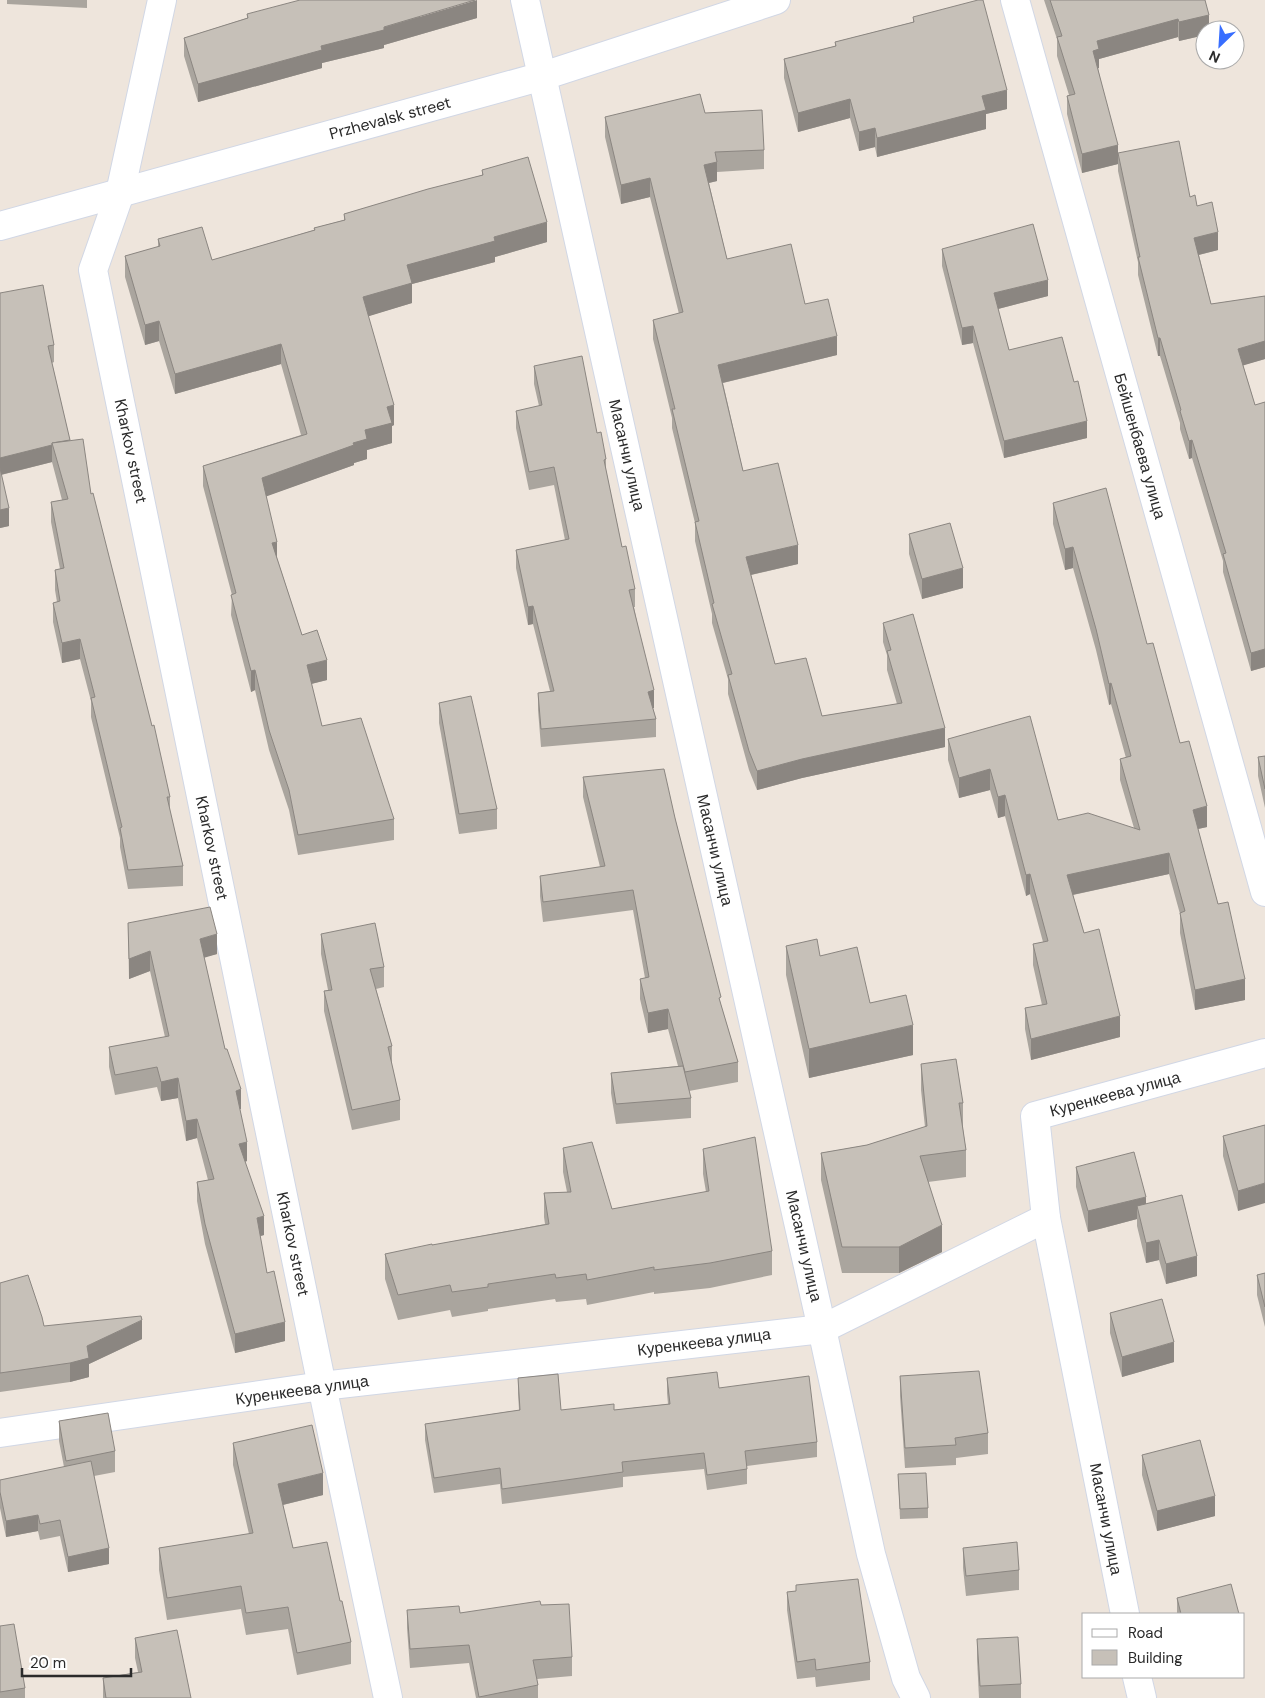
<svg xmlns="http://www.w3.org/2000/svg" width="1265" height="1698" font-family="'DM Sans',sans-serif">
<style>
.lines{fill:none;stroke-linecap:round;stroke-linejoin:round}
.minor-casing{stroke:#d1d7e5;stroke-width:30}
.secondary-casing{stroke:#d1d7e5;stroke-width:30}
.minor{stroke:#fff;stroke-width:28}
.secondary{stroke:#fff;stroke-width:28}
.wall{fill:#aaa59e}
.shaded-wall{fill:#8b8681}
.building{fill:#c6c0b8;stroke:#8b8681}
.labels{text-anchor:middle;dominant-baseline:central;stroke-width:5;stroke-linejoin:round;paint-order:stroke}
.street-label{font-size:16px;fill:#2b2b2b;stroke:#fff}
</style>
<rect width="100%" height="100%" fill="#eee5dc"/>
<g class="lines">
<!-- minor casing -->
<g class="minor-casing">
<g id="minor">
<path d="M162,0L120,193L93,270L322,1386L388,1698"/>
<path d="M525,0L822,1329L871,1554L906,1678L916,1698"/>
<path d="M1015,0L1265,892"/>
<path d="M1046,1218L1125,1614"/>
<path d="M0,1433L322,1386L822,1329L1046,1218L1035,1116L1265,1053"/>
<path d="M1137,1677L1142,1698"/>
</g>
</g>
<!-- secondary casing -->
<g class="secondary-casing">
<path id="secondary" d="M0,226L543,76L776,0"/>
</g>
<!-- minor -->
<use href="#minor" class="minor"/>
<!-- secondary -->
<use href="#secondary" class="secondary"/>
</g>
<!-- wall -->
<g class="wall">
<path d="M7,0H87V8L7,4Z"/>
<path d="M1044,0H1205L1209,30H1205V35L1179,41L1178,37L1099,59V68H1098L1118,164L1082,173L1067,114V96L1069,95L1057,56V39Z"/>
<path d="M247,14L477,18L384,45V48L322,63V68L198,102L184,56V38L247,18Z"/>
<path d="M913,17L1007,109L986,114V129L877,157L875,147L859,151L850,118L798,132L784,78V59L835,46V42L913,22Z"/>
<path d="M705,113L764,150V169L717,172V181L709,183L727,259L805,304L837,355L723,383L743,471L798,564L751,575L775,664L822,716L897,704L887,670V655L883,642V623L945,747L802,778L757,790L749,770L728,694V679L712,623V614L695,541V523L672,428V418L653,339V320L679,314L650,197L621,204L605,137V117Z"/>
<path d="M1118,153L1190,197L1197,206L1218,250L1199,255L1211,304L1265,296V359L1243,365L1255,405L1265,402V667L1251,671L1223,572V561L1192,458L1189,459L1180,429V423L1160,356H1158L1138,275V262L1118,171Z"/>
<path d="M482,170L547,242L495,257V262L412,284V303L368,316L394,425L392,426V443L367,450V459L354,463V465L266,496L277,558L302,635L327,680L311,684L322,726L394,819V840L298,855L289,810L269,750L255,690L251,692L231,615L232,595L203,486V466L301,435L281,364L175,394L159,341L145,345L125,277V256L158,247V239L212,260L314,230V228L344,220V214L482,175Z"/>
<path d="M942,249L1048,296L998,309L1009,350L1087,438L1004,458L973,343L962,345L942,266Z"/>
<path d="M0,293L54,345V362L52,363L70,441L91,494L170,797V812L183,866V886L128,889L120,847V838L91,717V701L80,659L62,663L53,622V603L57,602L55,590V570L60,569L51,522V502L62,500L52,462L1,475L9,526L0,528Z"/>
<path d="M534,366L597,433L606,459V470L622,547L635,589V607H634L654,708H653L656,719V737L541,747L538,710V693L550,691L533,624L528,625L516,568V550L565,540L554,485L529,490L516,428V411L539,406L534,384Z"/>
<path d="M1053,503L1147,644L1180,743L1207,827L1198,829L1218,904L1245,1000L1195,1010L1180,933V914L1169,874L1073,895L1084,933L1120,1037L1031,1060L1025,1029V1008L1042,1005L1033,965V944L1043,942L1030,894L1026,896L1005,816L998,818L990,790L959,798L948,760V739L1058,820L1134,828L1120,780V759L1126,758L1111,704L1109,705L1096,650L1073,568L1065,570L1053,524Z"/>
<path d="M909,534L963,588L922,599L909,554Z"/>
<path d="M439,703L497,809V829L459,834L439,723Z"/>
<path d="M1265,756V808L1258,776V757Z"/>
<path d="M583,777L675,818L721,1005L738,1062V1082L689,1091L691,1098V1118L616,1124L611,1093V1073L678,1066L668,1029L648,1033L640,999V979L645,978L633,910L543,922L540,896V876L600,867L583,797Z"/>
<path d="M128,923L217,954L204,957L225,1049L241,1109H240L247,1161L245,1162L264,1235L260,1236L267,1273L285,1341L235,1353L205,1244L197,1201V1182L208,1180L197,1138L186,1141L178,1098L161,1101L157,1087L115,1095L109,1067V1047L165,1037L150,971L129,979Z"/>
<path d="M321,934L384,967V987L376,989L392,1046V1066L400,1100V1120L352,1130L324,1011V991L328,990L321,954Z"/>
<path d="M786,946L820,956L870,1003L913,1055L809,1078L786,975Z"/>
<path d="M921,1064L963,1103V1129L966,1150V1177L928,1182L942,1252L899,1273H842L821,1180V1153L867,1145L925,1127L921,1090Z"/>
<path d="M1265,1125L1238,1211L1223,1156V1136Z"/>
<path d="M563,1148L612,1209L706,1192L703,1174V1149L772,1251V1275L710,1288L654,1294V1292L587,1305L586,1299L556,1302L555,1299L488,1309V1311L452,1317L450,1310L398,1320L385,1279V1254L545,1224L544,1217V1193L567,1192L563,1172Z"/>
<path d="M1076,1167L1146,1204L1197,1276L1166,1284L1159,1260L1146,1263L1137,1226V1219L1088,1232L1076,1187Z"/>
<path d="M1265,1273V1327L1257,1295V1275Z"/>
<path d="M0,1283L44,1326L142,1339L89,1364V1377L70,1382L0,1392Z"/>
<path d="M1110,1313L1174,1362L1122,1377L1110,1333Z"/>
<path d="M900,1376L988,1433V1454L956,1458V1465L905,1468L900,1396Z"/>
<path d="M518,1378L561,1410H614L668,1404L667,1393V1378L719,1388L817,1442V1457L747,1466V1484L707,1490L704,1469L623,1477V1487L502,1504L500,1484L434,1493L425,1440V1424L519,1410L518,1393Z"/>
<path d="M59,1421L115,1451V1472L94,1476L109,1564L68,1572L60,1536L40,1540L38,1531L6,1537L0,1508V1480L64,1467L59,1441Z"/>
<path d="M233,1443L323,1495L283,1505L293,1548L340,1601L351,1642V1664L297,1675L288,1629L246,1635L241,1609L167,1620L159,1570V1548L249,1534L233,1465Z"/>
<path d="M1142,1455L1215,1516L1157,1531L1142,1475Z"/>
<path d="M898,1474L928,1508V1518L900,1519Z"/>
<path d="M963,1548L1019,1570V1590L966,1596L963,1568Z"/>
<path d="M796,1585L870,1662V1680L816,1687L815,1677L797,1679L787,1610V1592L796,1591Z"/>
<path d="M1177,1598L1239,1614H1177Z"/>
<path d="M541,1605L572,1657V1676L537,1679L538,1685V1698H476L469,1663L410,1668L407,1628V1610L460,1613Z"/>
<path d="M0,1626L25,1688V1698H0Z"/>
<path d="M135,1638L191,1698H103V1678L138,1672L135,1658Z"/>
<path d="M977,1639L1021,1684V1698H979L977,1659Z"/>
</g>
<!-- shaded-wall -->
<g class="shaded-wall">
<path d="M477,0V18L384,45V48L322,63V68L198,102V84L321,46Z"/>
<path d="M1209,15V30H1205V35L1179,41V22Z"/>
<path d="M1178,19V37L1099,59V68L1093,70V51L1097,41Z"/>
<path d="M1007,90V109L986,114V129L877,157V138L982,96Z"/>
<path d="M850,99V118L798,132V113Z"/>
<path d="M875,128V147L859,151V132Z"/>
<path d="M1118,145V164L1082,173V154Z"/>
<path d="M717,162V181L704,184V165Z"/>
<path d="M650,178V197L621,204V185Z"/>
<path d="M547,222V242L495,257V262L412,284V303L363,318V297L407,265L494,237Z"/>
<path d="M1218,232V250L1194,256V238Z"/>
<path d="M1048,280V296L994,310V293Z"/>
<path d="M159,321V341L145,345V325Z"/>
<path d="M973,326V343L962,345V328Z"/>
<path d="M837,336V355L718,384V365Z"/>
<rect x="1158" y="338" width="2" height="18"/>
<path d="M1265,341V359L1238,367V349Z"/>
<path d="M281,344V364L175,394V374Z"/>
<path d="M394,405V425L392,426V443L367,450V459L354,463V465L262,498V478L353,443L387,407Z"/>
<path d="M1087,421V438L1004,458V441Z"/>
<path d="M1192,440V458L1189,459V441Z"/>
<path d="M52,445V462L0,475V458Z"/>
<path d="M9,508V526L0,528V510Z"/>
<path d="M277,542V562L272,543Z"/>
<path d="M798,545V564L746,576V557Z"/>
<path d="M1073,547V568L1065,570V549Z"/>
<path d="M963,568V588L922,599V579Z"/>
<path d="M533,606V624L528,625V607Z"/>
<path d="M80,639V659L62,663V643Z"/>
<path d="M1265,649V667L1251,671V653Z"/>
<path d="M327,660V680L307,685V665Z"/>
<path d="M255,670V690L251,692V671Z"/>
<path d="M1111,683V704L1109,705V684Z"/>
<path d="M654,690V708L648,709V692Z"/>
<path d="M945,728V747L802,778L757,790V771L802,759Z"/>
<path d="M990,769V790L959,798V778Z"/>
<path d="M1005,795V816L998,818V797Z"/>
<path d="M1207,806V827L1193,830V810Z"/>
<path d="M1169,853V874L1067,896V875Z"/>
<path d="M1030,874V894L1026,896V875Z"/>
<path d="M217,934V954L200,959V939Z"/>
<path d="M150,951V971L129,979V959Z"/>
<path d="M1245,979V1000L1195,1010V990Z"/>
<path d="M668,1009V1029L648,1033V1013Z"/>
<path d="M1120,1016V1037L1031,1060V1039Z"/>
<path d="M913,1025V1055L809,1078V1049Z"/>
<path d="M178,1078V1098L161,1101V1082Z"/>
<path d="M241,1089V1109L236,1110V1091Z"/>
<path d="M197,1119V1138L186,1141V1121Z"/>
<path d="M247,1142V1161L239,1163V1144Z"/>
<path d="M1265,1183V1203L1238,1211V1191Z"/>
<path d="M1146,1197V1217L1137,1206V1219L1088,1232V1211Z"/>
<path d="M264,1216V1235L257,1237V1218Z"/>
<path d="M942,1225V1252L899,1273V1247Z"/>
<path d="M1159,1240V1260L1146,1263V1243Z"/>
<path d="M1197,1256V1276L1166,1284V1264Z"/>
<path d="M142,1320V1339L89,1364V1377L70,1382V1363L87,1346Z"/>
<path d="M285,1322V1341L235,1353V1334Z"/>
<path d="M1174,1342V1362L1122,1377V1357Z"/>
<path d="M323,1473V1495L278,1506V1484Z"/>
<path d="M1215,1496V1516L1157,1531V1511Z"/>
<path d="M38,1515V1531L6,1537V1521Z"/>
<path d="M109,1548V1564L68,1572V1557Z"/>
</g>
<!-- building -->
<g class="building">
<path d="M300,0H475L384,27V30L321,46L322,50L198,84L184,38L248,18L247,14Z"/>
<path d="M978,0H983L1007,90L982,96L986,110L877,138L875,128L859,132L850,99L798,113L784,59L836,46L835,42L914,22L913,17Z"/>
<path d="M1050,0H1205L1209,15L1179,22L1178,19L1097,41L1099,49L1093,51L1118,145L1082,154L1067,96L1075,94L1057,37L1062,36Z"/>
<path d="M700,94L705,113L762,110L764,150L715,152L717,162L704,165L727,259L791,244L805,304L828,299L837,336L718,365L743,471L778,463L798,545L746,557L775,664L806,658L822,716L902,703L887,651L891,650L883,623L913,614L945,728L802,759L757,771L749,751L728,675L732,674L712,604L714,603L695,522L699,521L672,409H675L653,320L683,312L650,178L621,185L605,117Z"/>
<path d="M1179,141L1190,197L1195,195L1197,206L1212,202L1218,232L1194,238L1211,304L1265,296V341L1238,349L1255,405L1265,402V649L1251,653L1223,554L1226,553L1192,440L1189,441L1180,411L1181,410L1160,338H1158L1138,257H1140L1118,153Z"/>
<path d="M528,157L547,222L494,237L495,241L407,265L412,283L363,297L394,405L387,407L392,423L365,430L367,439L353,443L354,445L262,478L277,542L272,543L302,635L317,630L327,660L307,665L322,726L361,718L394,819L298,835L289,790L269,730L255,670L251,671L231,595L236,593L203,466L307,434L281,344L175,374L159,321L145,325L125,256L160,246L158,239L202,227L212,260L315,230L314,228L345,220L344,214L428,189L483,175L482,170Z"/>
<path d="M1033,224L1048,280L994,293L1009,350L1062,337L1074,382L1078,381L1087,421L1004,441L973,326L962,328L942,249Z"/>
<path d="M43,285L54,345L48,346L70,440L52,443V445L0,458V293Z"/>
<path d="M582,356L597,433L601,432L606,459L604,460L622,547L626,546L635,589L629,590L654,690L648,692L656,719L541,729L538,693L554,691L533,606L528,607L516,550L569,539L554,467L529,472L516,411L542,405L534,366Z"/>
<path d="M83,439L91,494L93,493L152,726L154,725L170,797H167L183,866L128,870L120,828L122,827L91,698L95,697L80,639L62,643L53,603L60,601L55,570L64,568L51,502L68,499L52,443Z"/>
<path d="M0,468L9,508L0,510Z"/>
<path d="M1106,488L1147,644L1153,643L1180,743L1189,741L1207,806L1193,810L1218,904L1228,902L1245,979L1195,990L1180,913L1185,911L1169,853L1067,875L1084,933L1099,929L1120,1016L1031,1039L1025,1008L1047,1004L1033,944L1048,941L1030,874L1026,875L1005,795L998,797L990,769L959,778L948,739L1030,716L1058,820L1088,813L1140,830L1120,759L1131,756L1111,683L1109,684L1096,629L1073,547L1065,549L1053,503Z"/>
<path d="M950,523L963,568L922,579L909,534Z"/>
<path d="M471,696L497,809L459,814L439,703Z"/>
<path d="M1265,756V789L1258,757Z"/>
<path d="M664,769L675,818L721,997L719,998L738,1062L685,1072L668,1009L648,1013L640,979L649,977L633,890L543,902L540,876L605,866L583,777Z"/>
<path d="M210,907L217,934L200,939L225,1049H227L241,1089L236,1091L247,1142L239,1144L264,1216L257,1218L267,1273L274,1271L285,1322L235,1334L205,1224L197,1182L214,1179L197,1119L186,1121L178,1078L161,1082L157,1067L115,1075L109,1047L169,1036L150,951L129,959L128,923Z"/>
<path d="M375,923L384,967L370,969L392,1046L388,1047L400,1100L352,1110L324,991L332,990L321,934Z"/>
<path d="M817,939L820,956L857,947L870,1003L906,995L913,1025L809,1049L786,946Z"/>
<path d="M956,1059L963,1103H959L966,1150L920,1156L942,1225L899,1247H842L821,1153L867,1145L927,1126L921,1064Z"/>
<path d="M683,1066L691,1098L616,1104L611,1073Z"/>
<path d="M1265,1125V1183L1238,1191L1223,1136Z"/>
<path d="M755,1137L772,1251L710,1263L654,1270V1267L587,1280L586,1274L556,1278L555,1274L488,1284V1287L452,1292L450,1285L398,1295L385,1254L432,1244V1245L549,1224L544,1193L571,1192L563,1148L592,1142L612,1209L709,1191L703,1149Z"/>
<path d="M1134,1152L1146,1197L1088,1211L1076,1167Z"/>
<path d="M1182,1195L1197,1256L1166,1264L1159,1240L1146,1243L1137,1206Z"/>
<path d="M1265,1273V1307L1257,1275Z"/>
<path d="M28,1275L42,1317L44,1326L141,1316L142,1320L87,1346L89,1358L70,1363L0,1373V1283Z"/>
<path d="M1162,1299L1174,1342L1122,1357L1110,1313Z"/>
<path d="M979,1371L988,1433L955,1438L956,1445L905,1448L900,1376Z"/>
<path d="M717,1372L719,1388L809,1376L817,1442L745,1451L747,1469L707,1475L704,1453L622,1462L623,1472L502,1489L500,1468L434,1478L425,1424L520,1410L518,1378L558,1374L561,1410L614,1404V1410L670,1404L667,1378Z"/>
<path d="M108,1413L115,1451L66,1461L59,1421Z"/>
<path d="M312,1425L323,1473L278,1484L293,1548L327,1542L340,1601H342L351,1642L297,1653L288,1607L246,1613L241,1586L167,1598L159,1548L253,1533L233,1443Z"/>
<path d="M1200,1440L1215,1496L1157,1511L1142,1455Z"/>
<path d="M91,1461L109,1548L68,1557L60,1520L40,1524L38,1515L6,1521L0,1492V1480Z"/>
<path d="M926,1473L928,1508L900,1509L898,1474Z"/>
<path d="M1017,1542L1019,1570L966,1576L963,1548Z"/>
<path d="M858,1579L870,1662L816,1670L815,1659L797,1662L787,1592L796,1591V1585Z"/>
<path d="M1231,1584L1239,1614H1181L1177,1598Z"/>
<path d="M540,1601L541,1605L569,1604L572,1657L533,1660L538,1685L479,1697L469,1645L410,1649L407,1610L459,1606L460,1613Z"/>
<path d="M14,1624L25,1688L0,1692V1626Z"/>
<path d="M177,1630L191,1698H106L103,1678L142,1672L135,1638Z"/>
<path d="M1018,1637L1021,1684L980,1686L977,1639Z"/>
</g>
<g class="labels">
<!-- street labels -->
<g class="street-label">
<text transform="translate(390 118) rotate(-15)">Przhevalsk street</text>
<text transform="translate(1140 446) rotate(74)">Бейшенбаева улица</text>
<text transform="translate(131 451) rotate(78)">Kharkov street</text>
<text transform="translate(627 455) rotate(77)">Масанчи улица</text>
<text transform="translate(212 848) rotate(78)">Kharkov street</text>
<text transform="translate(715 850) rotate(77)">Масанчи улица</text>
<text transform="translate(1115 1094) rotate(-15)">Куренкеева улица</text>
<text transform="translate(293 1244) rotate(78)">Kharkov street</text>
<text transform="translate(804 1246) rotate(77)">Масанчи улица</text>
<text transform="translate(704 1342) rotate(-7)">Куренкеева улица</text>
<text transform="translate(302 1390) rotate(-8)">Куренкеева улица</text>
<text transform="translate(1106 1519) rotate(79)">Масанчи улица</text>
</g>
</g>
<!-- legend -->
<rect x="1082" y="1613" width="162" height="65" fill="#ffffff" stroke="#aaaaaa"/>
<rect x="1092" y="1629" width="25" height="8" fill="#ffffff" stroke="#aaaaaa"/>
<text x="1128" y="1638" font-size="15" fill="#2b2b2b">Road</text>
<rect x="1092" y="1650" width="25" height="15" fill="#c6c0b8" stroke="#aaaaaa"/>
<text x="1128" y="1663" font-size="15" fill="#2b2b2b">Building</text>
<!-- north arrow -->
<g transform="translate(1220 45) rotate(205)"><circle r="24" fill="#ffffff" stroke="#aaaaaa"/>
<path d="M0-4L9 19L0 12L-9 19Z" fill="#386eff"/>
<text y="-8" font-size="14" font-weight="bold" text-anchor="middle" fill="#2b2b2b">N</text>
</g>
<!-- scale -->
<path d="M22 1668v8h109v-8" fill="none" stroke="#2b2b2b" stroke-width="2.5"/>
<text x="30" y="1668" font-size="15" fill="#2b2b2b" stroke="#ffffff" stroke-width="4" paint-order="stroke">20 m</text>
</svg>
